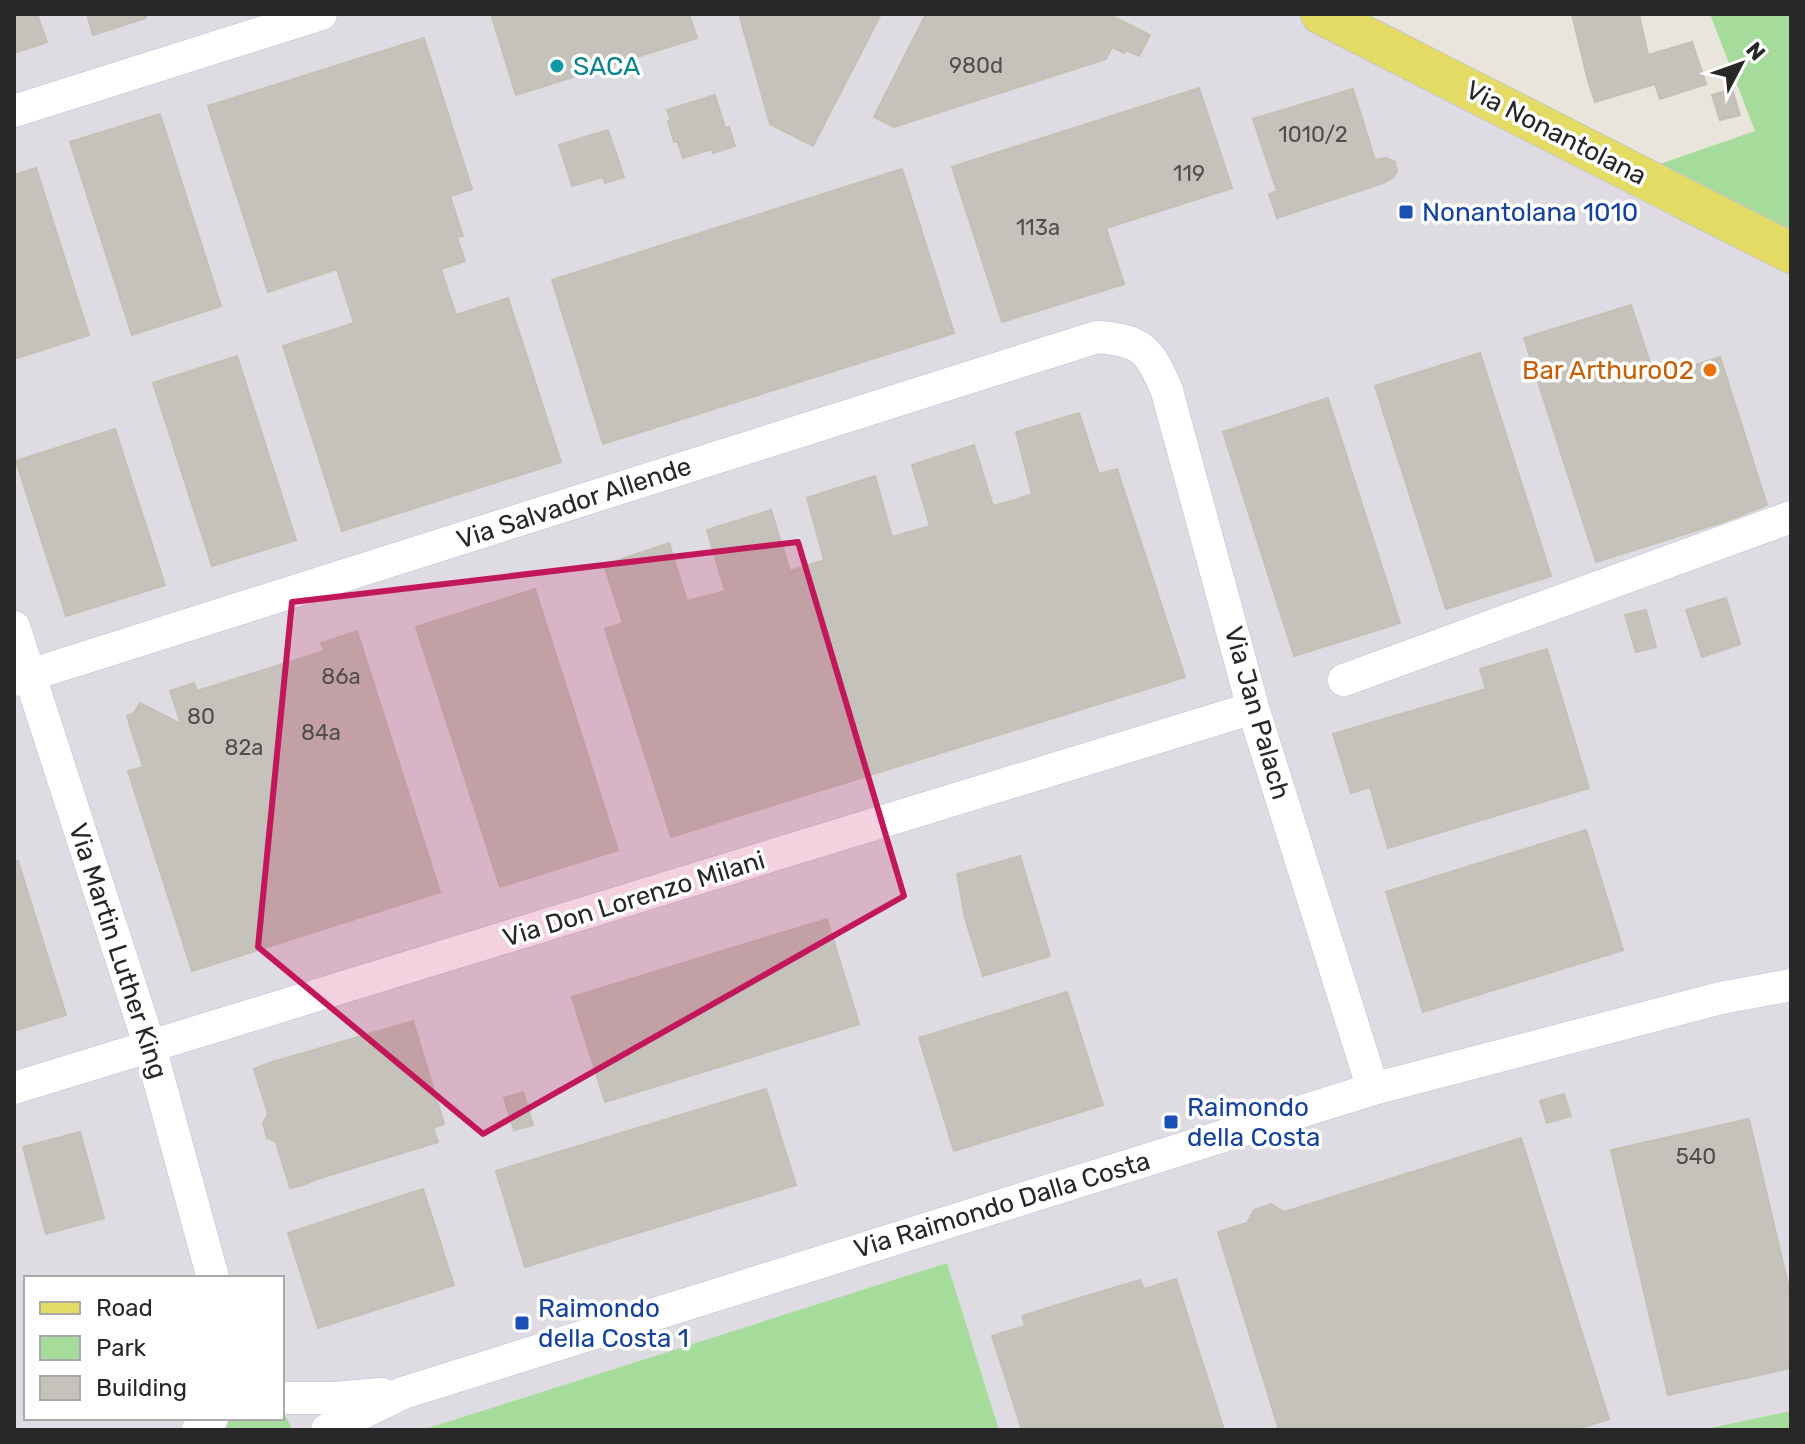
<svg xmlns="http://www.w3.org/2000/svg" width="1805" height="1444" font-family="Rubik,sans-serif">
<style>
.industrial{fill:#dedbe2;fill-rule:evenodd}
.green{fill:#a6dc9b}
.building{fill:#c4c2ba;stroke:#c4c1b4;stroke-width:2}
.lines{fill:none;stroke-linecap:round;stroke-linejoin:round}
.minor-casing{stroke:#d0d0e0;stroke-width:34}
.major-casing{stroke:#c7c7c7;stroke-width:42}
.minor{stroke:#fff;stroke-width:32}
.major{stroke:#e4db64;stroke-width:40}
.marked{fill:#c2185b;fill-opacity:0.2;stroke:#c2185b;stroke-width:6;stroke-linejoin:round}
.culture-dot{fill:#0f9aa8;stroke:#fff;stroke-width:3}
.transit-dot{fill:#1a4fb4;stroke:#fff;stroke-width:3}
.food-dot{fill:#e8710a;stroke:#fff;stroke-width:3}
.labels{text-anchor:middle;dominant-baseline:central;stroke-width:7;stroke-linejoin:round;paint-order:stroke}
.number-label{font-size:22px;fill:#4f4e4c}
.culture-label{font-size:26px;fill:#0d838f;stroke:#fff;text-anchor:start}
.street-label{font-size:26px;fill:#282828;stroke:#fff}
.transit-label{font-size:26px;fill:#164399;stroke:#fff;text-anchor:start}
.food-label{font-size:26px;fill:#c56008;stroke:#fff;text-anchor:end}
</style>
<rect width="100%" height="100%" fill="#e9e5da"/>
<!-- industrial -->
<path class="industrial" d="M14,14H1366L1654,166L1791,234V1411L1701,1430H999L947,1263L422,1430H14ZM26,1278H282V1418H26Z"/>
<!-- green -->
<g class="green">
<path d="M1710,14H1791V233L1654,166L1755,131Z"/>
<path d="M947,1263L999,1430H422Z"/>
<path d="M282,1411L290,1424L291,1430H225L229,1418H282Z"/>
<path d="M1791,1411V1430H1701Z"/>
</g>
<!-- building -->
<g class="building">
<path d="M14,14H37L47,42L14,53Z"/>
<path d="M87,14H146V18L93,35Z"/>
<path d="M502,14H689L697,38L516,95L492,17Z"/>
<path d="M739,14H881L813,146L770,124Z"/>
<path d="M926,14H1108L1150,35L1139,56L1126,50L1124,53L1112,47L1106,59L894,127L874,117Z"/>
<path d="M1572,14H1639L1648,55L1692,42L1706,84L1660,99L1655,84L1595,102L1587,77Z"/>
<path d="M424,38L472,189L450,196L463,236L457,237L465,261L441,269L456,315L508,298L561,462L342,531L283,346L354,323L337,269L268,292L208,106Z"/>
<path d="M1199,88L1232,188L1106,228L1124,284L1002,322L952,167Z"/>
<path d="M1353,89L1375,160L1386,158L1395,162L1397,171L1394,177L1383,183L1277,218L1269,194L1277,191L1253,119Z"/>
<path d="M1732,89L1740,115L1720,120L1712,95Z"/>
<path d="M715,95L725,128L729,127L735,146L713,153L712,149L683,158L677,141L674,142L668,121L671,120L667,110Z"/>
<path d="M160,114L221,306L132,335L70,142Z"/>
<path d="M608,130L624,177L605,183L603,177L572,186L559,145Z"/>
<path d="M36,168L89,335L14,359V175Z"/>
<path d="M902,169L954,333L603,444L552,280Z"/>
<path d="M1631,305L1655,378L1720,357L1767,505L1723,522L1596,562L1524,338Z"/>
<path d="M1480,353L1551,576L1446,609L1375,386Z"/>
<path d="M237,356L296,540L212,566L153,383Z"/>
<path d="M1328,398L1400,623L1294,656L1223,432Z"/>
<path d="M1079,413L1099,474L1117,469L1185,677L671,837L605,629L623,623L604,565L669,543L687,601L725,591L707,530L771,510L790,571L824,560L807,498L875,476L892,537L930,526L912,465L974,445L993,506L1015,500L1032,494L1016,432Z"/>
<path d="M115,429L165,585L66,616L16,461Z"/>
<path d="M535,589L618,850L500,887L416,627Z"/>
<path d="M1726,598L1740,644L1702,657L1686,610Z"/>
<path d="M1646,610L1656,647L1636,652L1625,615Z"/>
<path d="M357,631L440,892L192,971L128,771L143,767L127,716L134,713L140,703L181,724L170,691L194,683L197,691L324,651L321,643Z"/>
<path d="M1547,649L1589,788L1388,848L1370,787L1351,793L1333,734L1486,689L1480,669Z"/>
<path d="M1586,830L1623,950L1423,1012L1386,892Z"/>
<path d="M1020,856L1050,956L983,976L965,918L957,874Z"/>
<path d="M18,861L66,1015L14,1031V862Z"/>
<path d="M827,919L859,1024L605,1102L572,997Z"/>
<path d="M1067,992L1103,1105L954,1151L919,1038Z"/>
<path d="M413,1021L444,1124L433,1128L438,1142L317,1179L306,1184L290,1188L276,1142L267,1138L263,1123L268,1114L254,1069L269,1063Z"/>
<path d="M766,1089L796,1185L525,1267L496,1171Z"/>
<path d="M523,1092L533,1125L514,1130L504,1098Z"/>
<path d="M1564,1094L1571,1116L1547,1123L1540,1101Z"/>
<path d="M1749,1119L1791,1297V1368L1668,1395L1611,1150Z"/>
<path d="M80,1132L104,1218L46,1234L23,1147Z"/>
<path d="M1521,1138L1609,1419L1574,1430H1279L1218,1232L1247,1223L1254,1210L1271,1204L1284,1212Z"/>
<path d="M423,1189L454,1285L318,1328L288,1233Z"/>
<path d="M1176,1279L1224,1430H1022L992,1336L1025,1326L1022,1316L1083,1297L1140,1280L1144,1289Z"/>
</g>
<g class="lines">
<!-- minor casing -->
<g class="minor-casing">
<g id="minor">
<path d="M14,111L321,14"/>
<path d="M14,627L150,1047L213,1278"/>
<path d="M14,680L1097,337C1142,340 1150,350 1167,391L1253,708L1373,1089"/>
<path d="M1344,680L1791,517"/>
<path d="M14,1088L1253,708"/>
<path d="M289,1398H335L382,1394"/>
<path d="M198,1430L212,1418"/>
<path d="M327,1430L403,1393L1373,1089L1721,998L1791,985"/>
</g>
</g>
<!-- major casing -->
<g class="major-casing">
<path id="major" d="M1321,14L1791,253"/>
</g>
<!-- minor -->
<use href="#minor" class="minor"/>
<!-- major -->
<use href="#major" class="major"/>
</g>
<!-- marked area -->
<path class="marked" d="M798,542L904,896L483,1134L258,947L292,602Z"/>
<!-- markers -->
<circle class="culture-dot" cx="557" cy="66" r="8"/>
<g class="transit-dot">
<rect x="1398" y="204" width="16" height="16" rx="4"/>
<rect x="1163" y="1114" width="16" height="16" rx="4"/>
<rect x="514" y="1315" width="16" height="16" rx="4"/>
</g>
<circle class="food-dot" cx="1710" cy="370" r="8"/>
<g class="labels">
<!-- number labels -->
<g class="number-label">
<text x="976" y="65">980d</text>
<text x="1313" y="134">1010/2</text>
<text x="1189" y="173">119</text>
<text x="1038" y="227">113a</text>
<text x="341" y="676">86a</text>
<text x="201" y="716">80</text>
<text x="321" y="732">84a</text>
<text x="244" y="747">82a</text>
<text x="1696" y="1156">540</text>
</g>
<!-- culture labels -->
<g class="culture-label">
<text x="573" y="66">SACA</text>
</g>
<!-- street labels -->
<g class="street-label">
<text transform="translate(1556 133) rotate(27)">Via Nonantolana</text>
<text transform="translate(574 503) rotate(-18)">Via Salvador Allende</text>
<text transform="translate(1257 713) rotate(74)">Via Jan Palach</text>
<text transform="translate(634 899) rotate(-17)">Via Don Lorenzo Milani</text>
<text transform="translate(118 951) rotate(72)">Via Martin Luther King</text>
<text transform="translate(1002 1205) rotate(-17)">Via Raimondo Dalla Costa</text>
</g>
<!-- transit labels -->
<g class="transit-label">
<text x="1422" y="212">Nonantolana 1010</text>
<text x="1187" y="1107">Raimondo<tspan x="1187" dy="30">della Costa</tspan></text>
<text x="538" y="1308">Raimondo<tspan x="538" dy="30">della Costa 1</tspan></text>
</g>
<!-- food labels -->
<g class="food-label">
<text x="1694" y="370">Bar Arthuro02</text>
</g>
</g>
<!-- border -->
<rect width="1805" height="1444" fill="none" stroke="#282828" stroke-width="32"/>
<!-- legend -->
<rect x="24" y="1276" width="260" height="144" fill="#ffffff" stroke="#a9a9a9" stroke-width="2"/>
<rect x="40" y="1302" width="40" height="12" fill="#e4db64" stroke="#a9a9a9" stroke-width="2"/>
<text x="96" y="1316" font-size="24" fill="#282828">Road</text>
<rect x="40" y="1336" width="40" height="24" fill="#a6dc9b" stroke="#a9a9a9" stroke-width="2"/>
<text x="96" y="1356" font-size="24" fill="#282828">Park</text>
<rect x="40" y="1376" width="40" height="24" fill="#c4c2ba" stroke="#a9a9a9" stroke-width="2"/>
<text x="96" y="1396" font-size="24" fill="#282828">Building</text>
<!-- north arrow -->
<g transform="translate(1741 64) rotate(49)" stroke="#ffffff" stroke-width="6" paint-order="stroke">
<path d="M0-6L14 30L0 20L-14 30Z" fill="#282828"/>
<text y="-12" font-size="22" font-weight="bold" text-anchor="middle" fill="#282828">N</text>
</g>
</svg>
